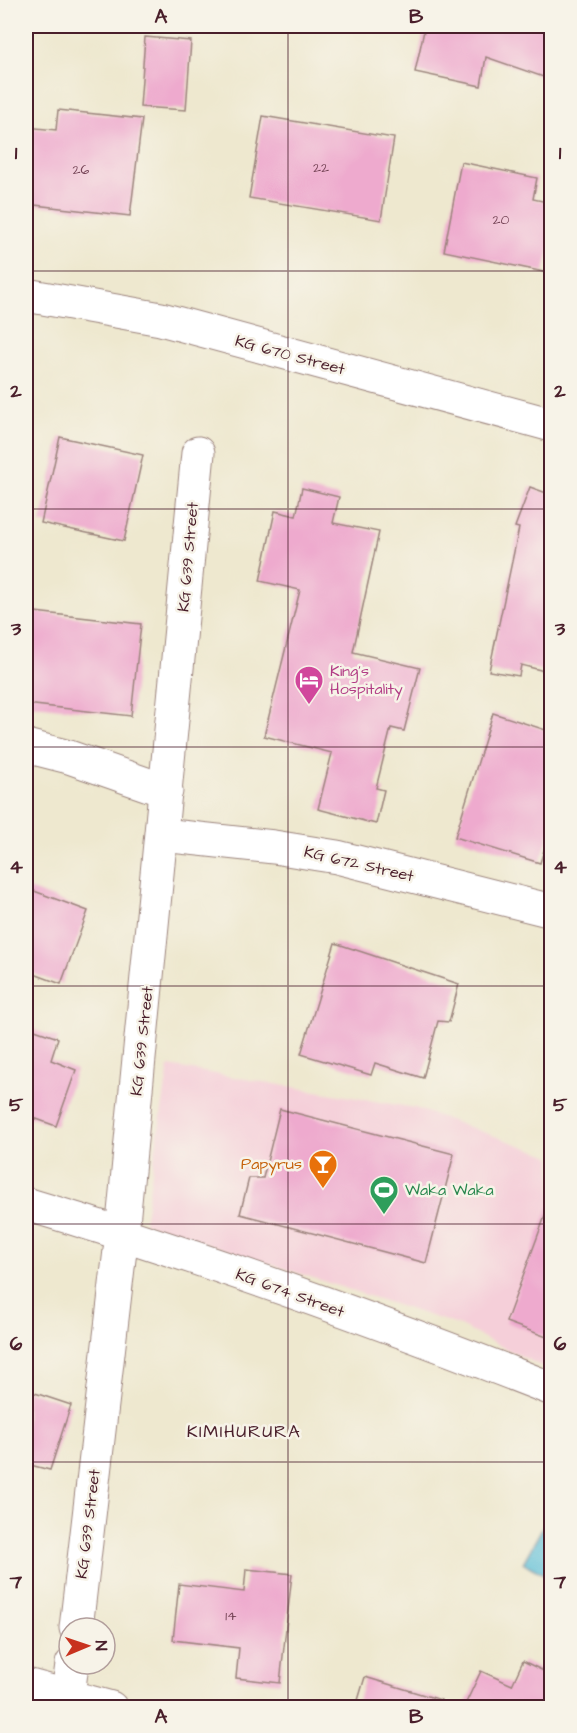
<svg xmlns="http://www.w3.org/2000/svg" width="577" height="1733" font-family="'Architects Daughter',sans-serif">
<style>
.built{fill:#f5cfd9}
.water{fill:#59bdd7;stroke:#526e81;stroke-width:1.5}
.building{fill:#eeaace}
.lines{fill:none;stroke-linecap:round;stroke-linejoin:round}
.street-casing{stroke:#9c847d;stroke-width:35}
.street{stroke:#fff;stroke-width:33}
.grid{fill:none;stroke:#4a1f2b;stroke-width:1.5;stroke-opacity:0.55}
.labels{text-anchor:middle;dominant-baseline:central;stroke-width:5;stroke-linejoin:round;paint-order:stroke}
.number-label{font-size:14px;fill:#734254}
.street-label{font-size:16px;fill:#4a1f2b;stroke:#f7f3e8}
.hotel-label{font-size:16px;fill:#b23c85;stroke:#f7f3e8;text-anchor:start}
.food-label{font-size:16px;fill:#c56008;stroke:#f7f3e8;text-anchor:end}
.leisure-label{font-size:16px;fill:#27864d;stroke:#f7f3e8;text-anchor:start}
.neighbourhood-label{font-size:18px;letter-spacing:1.5px;fill:#4a1f2b;stroke:#f7f3e8}
.neatline{fill:none;stroke:#4a1f2b;stroke-width:2}
.grid-label{font-size:20px;text-anchor:middle;font-weight:bold;fill:#4a1f2b}
</style>
<rect width="100%" height="100%" fill="#f7f3e8"/>
<filter id="ink" filterUnits="userSpaceOnUse"><feTurbulence type="fractalNoise" baseFrequency=".0167" numOctaves="2"/><feDisplacementMap in="SourceGraphic" scale="12" xChannelSelector="R" yChannelSelector="G"/><feConvolveMatrix kernelMatrix="1 2 1 2 8 2 1 2 1" color-interpolation-filters="sRGB"/></filter>
<filter id="wash" filterUnits="userSpaceOnUse"><feTurbulence type="fractalNoise" baseFrequency=".008" numOctaves="4" result="noise"/><feDisplacementMap in="SourceGraphic" scale="24" xChannelSelector="R" yChannelSelector="G"/><feGaussianBlur stdDeviation="1.35" result="paint"/><feColorMatrix in="noise" values="0 0 0 0 0 0 0 0 0 0 0 0 0 0 0 0 0 1.4 0 .05"/><feComposite in="paint" operator="in"/></filter>
<g filter="url(#wash)">
<rect width="100%" height="100%" fill="#eee8cf"/>
<!-- built -->
<path class="built" d="M169,1066L415,1108L551,1156V1371L458,1325L144,1223Z"/>
<!-- water -->
<path class="water" d="M546,1521L551,1524V1578L523,1563Z"/>
<g id="blocks">
<!-- building -->
<g class="building">
<path d="M425,26H538L552,30V80L486,57L481,86L415,72Z"/>
<path d="M145,37L191,41L186,110L140,107Z"/>
<path d="M58,110L142,119L130,216L26,204V127L56,130Z"/>
<path d="M263,116L394,138L381,220L249,198Z"/>
<path d="M461,162L537,178L533,199L552,203V237L544,272L444,251Z"/>
<path d="M60,437L143,455L124,541L41,523Z"/>
<path d="M530,487L552,495V673L521,665L519,676L489,671L519,528L515,527Z"/>
<path d="M302,488L339,497L333,523L379,532L353,652L420,668L404,731L391,728L376,788L384,790L376,824L318,809L332,753L264,736L300,590L260,581L275,511L296,516Z"/>
<path d="M26,611L141,624L131,716L26,704Z"/>
<path d="M493,713L552,732V825L540,863L455,837Z"/>
<path d="M26,888L88,911L61,984L26,971Z"/>
<path d="M335,943L459,984L449,1022L438,1021L423,1078L375,1063L371,1075L301,1054Z"/>
<path d="M26,1027L58,1038L51,1060L76,1070L56,1126L31,1117L30,1120L26,1119Z"/>
<path d="M280,1109L454,1154L426,1263L240,1214L249,1178H263Z"/>
<path d="M548,1208H552V1339L506,1322Z"/>
<path d="M26,1390L71,1405L50,1470L26,1464Z"/>
<path d="M246,1569L292,1574L280,1683L236,1678L239,1648L173,1640L179,1584L244,1592Z"/>
<path d="M523,1661L552,1675V1707H464L481,1671L512,1685Z"/>
<path d="M365,1677L441,1700L440,1707H356Z"/>
</g>
</g>
</g>
<g filter="url(#ink)">
<use href="#blocks" fill-opacity="0" stroke="#9c847d" stroke-width="1.5"/>
<g class="lines">
<!-- street casing -->
<g class="street-casing">
<g id="street">
<path d="M26,295L161,319L552,425"/>
<path d="M26,746L69,757L166,791"/>
<path d="M162,835L274,847L337,857L552,911"/>
<path d="M26,1204C203,1257 379,1321 552,1389"/>
<path d="M76,1628L122,1233L198,453"/>
<path d="M26,1685L111,1708"/>
<path d="M68,1695L72,1664"/>
</g>
</g>
<!-- street -->
<use href="#street" class="street"/>
</g>
</g>
<!-- grid -->
<path class="grid" d="M288,26V1708M26,271H552M26,509H552M26,747H552M26,986H552M26,1224H552M26,1462H552"/>
<!-- icons -->
<defs>
<g id="hotel-pin" transform="scale(1.5)"><path d="M0 17L-7.5 6A9.5 9.5 0 1 1 7.5 6Z" fill="#d1479c" stroke="#f7f3e8"/><path d="M-6-4.5h1.5V1H6V5H4.5V3h-9V5H-6ZM-4 0a1.8 1.8 0 1 1 3.6 0ZM.5 0V-2.5h3Q6-2.5 6 0Z" fill="#fff"/></g>
<g id="bar-pin" transform="scale(1.5)"><path d="M0 17L-7.5 6A9.5 9.5 0 1 1 7.5 6Z" fill="#e8710a" stroke="#f7f3e8"/><path d="M-6-5H6L.8 .8V4.5H3.5V6h-7V4.5H-.8V.8Z" fill="#fff"/></g>
<g id="stadium-pin" transform="scale(1.5)"><path d="M0 17L-7.5 6A9.5 9.5 0 1 1 7.5 6Z" fill="#2e9e5b" stroke="#f7f3e8"/><path d="M0-5a6.5 5 0 1 0 0 10a6.5 5 0 1 0 0-10ZM-3.5-1.8h7v3.6h-7Z" fill="#fff"/></g>
</defs>
<g fill-rule="evenodd">
<use href="#hotel-pin" x="309" y="680"/>
<use href="#bar-pin" x="323" y="1164"/>
<use href="#stadium-pin" x="384" y="1190"/>
</g>
<g class="labels">
<!-- number labels -->
<g class="number-label">
<text x="321" y="168">22</text>
<text x="81" y="170">26</text>
<text x="501" y="220">20</text>
<text x="231" y="1616">14</text>
</g>
<!-- street labels -->
<g class="street-label">
<text transform="translate(290 355) rotate(15)">KG 670 Street</text>
<text transform="translate(188 557) rotate(-85)">KG 639 Street</text>
<text transform="translate(359 864) rotate(13)">KG 672 Street</text>
<text transform="translate(142 1041) rotate(-84)">KG 639 Street</text>
<text transform="translate(290 1293) rotate(20)">KG 674 Street</text>
<text transform="translate(88 1524) rotate(-83)">KG 639 Street</text>
</g>
<!-- hotel labels -->
<g class="hotel-label">
<text x="330" y="671">King's<tspan x="330" dy="18">Hospitality</tspan></text>
</g>
<!-- food labels -->
<g class="food-label">
<text x="302" y="1164">Papyrus</text>
</g>
<!-- leisure labels -->
<g class="leisure-label">
<text x="405" y="1190">Waka Waka</text>
</g>
<!-- neighbourhood labels -->
<g class="neighbourhood-label">
<text x="244" y="1431">KIMIHURURA</text>
</g>
</g>
<!-- margin -->
<rect width="577" height="1733" fill="none" stroke="#f7f3e8" stroke-width="66"/>
<!-- north arrow -->
<g transform="translate(87 1646) rotate(88)"><circle r="28" fill="#f7f3e8" stroke="#b29e9c" stroke-width="1.5"/>
<path d="M0-4.5L10 22L0 15L-10 22Z" fill="#c8321e"/>
<text y="-9" font-size="16" font-weight="bold" text-anchor="middle" fill="#4a1f2b">N</text>
</g>
<rect x="33" y="33" width="511" height="1667" class="neatline"/>
<g class="grid-label">
<text x="161" y="23">A</text>
<text x="416" y="23">B</text>
<text x="16" y="159">1</text>
<text x="560" y="159">1</text>
<text x="16" y="397">2</text>
<text x="560" y="397">2</text>
<text x="16" y="635">3</text>
<text x="560" y="635">3</text>
<text x="16" y="873">4</text>
<text x="560" y="873">4</text>
<text x="16" y="1111">5</text>
<text x="560" y="1111">5</text>
<text x="16" y="1350">6</text>
<text x="560" y="1350">6</text>
<text x="16" y="1588">7</text>
<text x="560" y="1588">7</text>
<text x="161" y="1723">A</text>
<text x="416" y="1723">B</text>
</g>
</svg>
